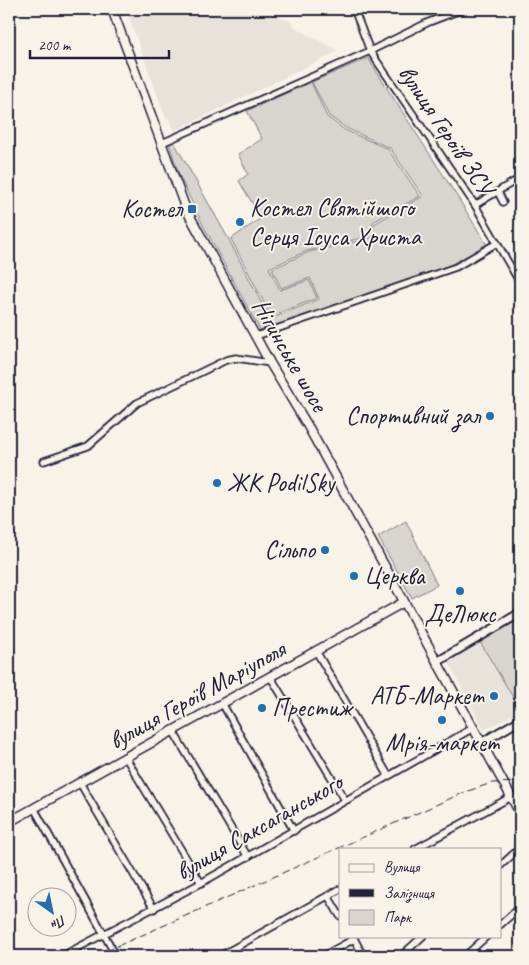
<svg xmlns="http://www.w3.org/2000/svg" width="529" height="965" font-family="Caveat,sans-serif">
<style>
.built{fill:#e7e3db}
.green{fill:#d8d5cf;stroke:#7d7c85}
.lines{fill:none;stroke-linecap:round;stroke-linejoin:round}
.minor-casing{stroke:#22223b;stroke-width:9}
.tertiary-casing{stroke:#22223b;stroke-width:11}
.secondary-casing{stroke:#22223b;stroke-width:11}
.minor{stroke:#f7f3e8;stroke-width:5.5}
.tertiary{stroke:#f7f3e8;stroke-width:7}
.secondary{stroke:#f7f3e8;stroke-width:8}
.rail{stroke:#22223b;stroke-width:1;stroke-dasharray:8 4;stroke-linecap:butt}
.poi-dot{fill:#1f6fb2;stroke:#f7f3e8;stroke-width:2}
.labels{text-anchor:middle;dominant-baseline:central;stroke-width:4;stroke-linejoin:round;paint-order:stroke}
.street-label{font-size:25px;fill:#22223b;stroke:#f7f3e8}
.poi-label{font-size:25px;fill:#22223b;stroke:#f7f3e8;text-anchor:start}
</style>
<rect width="100%" height="100%" fill="#f7f3e8"/>
<filter id="ink" filterUnits="userSpaceOnUse"><feTurbulence type="fractalNoise" baseFrequency=".02" numOctaves="2"/><feDisplacementMap in="SourceGraphic" scale="10" xChannelSelector="R" yChannelSelector="G"/><feConvolveMatrix kernelMatrix="1 2 1 2 8 2 1 2 1" color-interpolation-filters="sRGB"/></filter>
<g filter="url(#ink)">
<!-- built -->
<g class="built">
<path d="M126,9H262L291,22L296,28L337,50V52L174,131L168,118L166,119Z"/>
<path d="M480,642L520,709V711L484,730L448,661Z"/>
</g>
<!-- green -->
<g class="green">
<path d="M368,58C407,121 449,181 487,245L448,266L261,332L203,225L179,175L169,143L174,142L228,238L270,319L319,299L310,278L281,288L272,269L309,252L371,238L374,224L423,196L390,148L346,128L329,116L312,82Z"/>
<path d="M311,82L327,117L345,130L388,149L420,196L373,222L370,236L307,251L269,268L280,290L309,280L317,298L271,316L231,239L261,218L239,181L248,174L238,154L262,139L247,111Z"/>
<path d="M406,521L437,585L412,598L378,537Z"/>
<path d="M520,619V709L480,642Z"/>
</g>
<g class="lines">
<!-- minor casing -->
<g class="minor-casing">
<g id="minor">
<path d="M354,9L370,51L475,205L520,283"/>
<path d="M162,143L370,51L429,22L463,9"/>
<path d="M498,192L503,202"/>
<path d="M475,205L520,178"/>
<path d="M256,336L456,267L497,243"/>
<path d="M44,461L88,446L137,403L226,360L236,358L270,363"/>
<path d="M316,651L388,775"/>
<path d="M270,676L345,800"/>
<path d="M222,703L294,831"/>
<path d="M173,731L248,857"/>
<path d="M126,758L201,883"/>
<path d="M80,783L154,909"/>
<path d="M34,808L116,956"/>
<path d="M415,849L511,797"/>
<path d="M500,866L520,848"/>
<path d="M328,896L340,916"/>
<path d="M500,925L520,907"/>
<path d="M353,936L363,956"/>
<path d="M62,956L201,883L473,728"/>
<path d="M220,956L340,889"/>
<path d="M323,956L354,939"/>
<path d="M401,956L423,936"/>
<path d="M465,956L487,936"/>
</g>
</g>
<!-- tertiary casing -->
<g class="tertiary-casing">
<g id="tertiary">
<path d="M437,662L520,613"/>
<path d="M481,743L520,720"/>
</g>
</g>
<!-- secondary casing -->
<g class="secondary-casing">
<g id="secondary">
<path d="M112,9L185,207L270,363L309,428L520,813"/>
<path d="M9,822L404,602"/>
</g>
</g>
<!-- minor -->
<use href="#minor" class="minor"/>
<!-- tertiary -->
<use href="#tertiary" class="tertiary"/>
<!-- secondary -->
<use href="#secondary" class="secondary"/>
<!-- rail -->
<path class="rail" d="M95,956L465,792L492,783L520,782"/>
</g>
</g>
<!-- markers -->
<g class="poi-dot">
<rect x="187" y="204" width="10" height="10" rx="2.5"/>
<circle cx="240" cy="222" r="5"/>
<circle cx="490" cy="416" r="5"/>
<circle cx="217" cy="483" r="5"/>
<circle cx="325" cy="550" r="5"/>
<circle cx="354" cy="576" r="5"/>
<circle cx="460" cy="591" r="5"/>
<circle cx="494" cy="696" r="5"/>
<circle cx="262" cy="708" r="5"/>
<circle cx="442" cy="720" r="5"/>
</g>
<g class="labels">
<!-- street labels -->
<g class="street-label">
<text transform="translate(446 130) rotate(56)">вулиця Героїв ЗСУ</text>
<text transform="translate(290 355) rotate(60)">Нігинське шосе</text>
<text transform="translate(197 695) rotate(-29)">вулиця Героїв Маріуполя</text>
<text transform="translate(259 827) rotate(-30)">вулиця Саксаганського</text>
</g>
<!-- poi labels -->
<g class="poi-label">
<text x="250" y="208">Костел Святійшого<tspan x="250" dy="29">Серця Ісуса Христа</tspan></text>
<text x="182" y="209" text-anchor="end">Костел</text>
<text x="480" y="416" text-anchor="end">Спортивний зал</text>
<text x="227" y="483">ЖК PodilSky</text>
<text x="315" y="550" text-anchor="end">Сільпо</text>
<text x="364" y="576">Церква</text>
<text x="460" y="614" text-anchor="middle">ДеЛюкс</text>
<text x="484" y="696" text-anchor="end">АТБ-Маркет</text>
<text x="272" y="708">Престиж</text>
<text x="442" y="743" text-anchor="middle">Мрія-маркет</text>
</g>
</g>
<!-- margin -->
<rect width="529" height="965" fill="none" stroke="#f7f3e8" stroke-width="30"/>
<rect x="15" y="15" width="499" height="935" fill="none" stroke="#22223b" stroke-width="2" filter="url(#ink)"/>
<!-- legend -->
<rect x="339" y="848" width="162" height="90" fill="#f7f3e8" stroke="#a29fa3"/>
<rect x="349" y="864" width="25" height="8" fill="#f7f3e8" stroke="#a29fa3"/>
<text x="384" y="872" font-size="15" fill="#22223b">Вулиця</text>
<rect x="349" y="889" width="25" height="8" fill="#22223b" stroke="#a29fa3"/>
<text x="384" y="898" font-size="15" fill="#22223b">Залізниця</text>
<rect x="349" y="910" width="25" height="15" fill="#d8d5cf" stroke="#a29fa3"/>
<text x="384" y="922" font-size="15" fill="#22223b">Парк</text>
<!-- north arrow -->
<g transform="translate(52 912) rotate(147)"><circle r="24" fill="#f7f3e8" stroke="#a29fa3"/>
<path d="M0-4L9 19L0 12L-9 19Z" fill="#1f6fb2"/>
<text y="-8" font-size="14" font-weight="bold" text-anchor="middle" fill="#22223b">Пн</text>
</g>
<!-- scale -->
<path d="M30 50v8h139v-8" fill="none" stroke="#22223b" stroke-width="2.5"/>
<text x="38" y="50" font-size="15" fill="#22223b" stroke="#f7f3e8" stroke-width="4" paint-order="stroke">200 m</text>
</svg>
